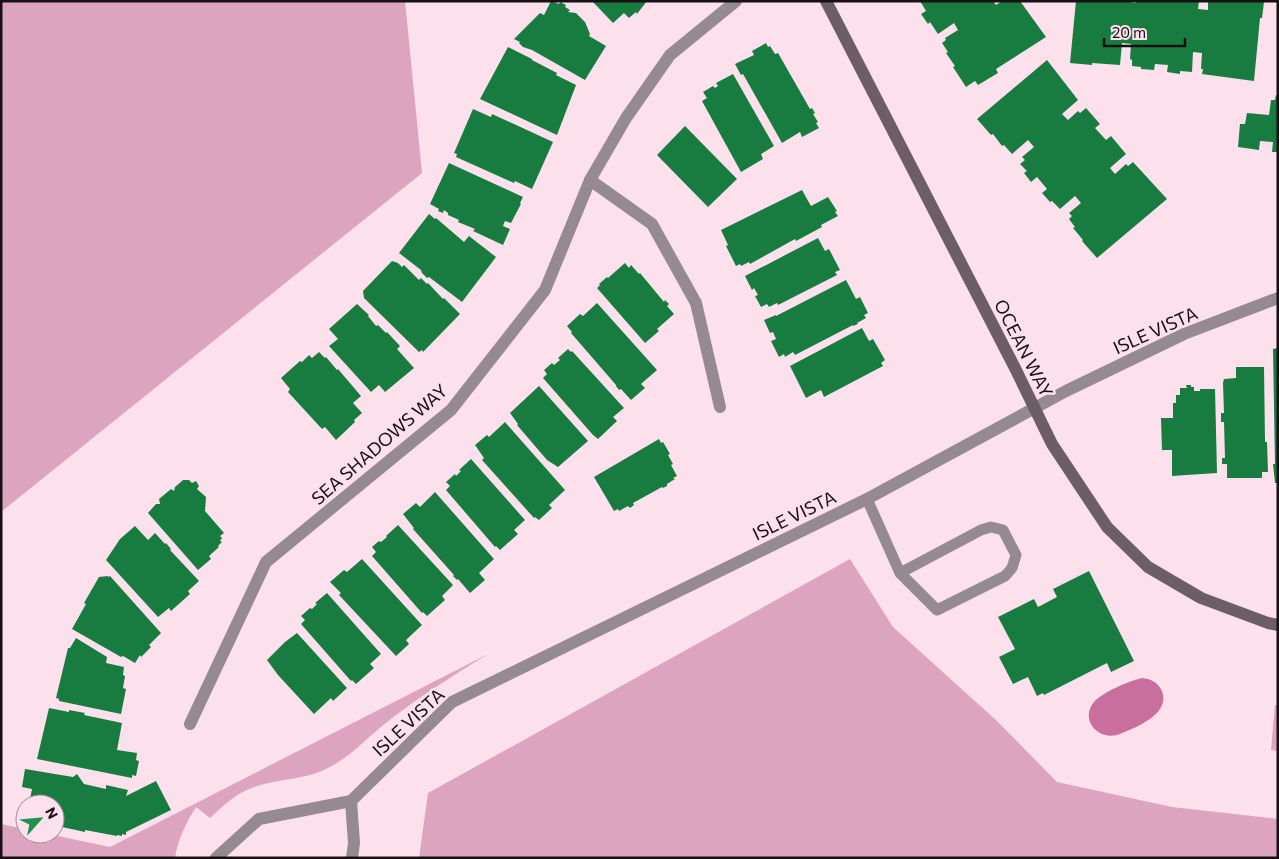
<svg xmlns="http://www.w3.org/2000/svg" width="1279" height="859" font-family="Commissioner,sans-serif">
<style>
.green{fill:#dda4bf}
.water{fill:#c96e9d}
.building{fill:#187b40}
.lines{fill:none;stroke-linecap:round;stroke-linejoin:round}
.lane{stroke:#958a8f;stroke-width:11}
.street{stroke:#958a8f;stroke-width:12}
.secondary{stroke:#6d5e65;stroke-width:12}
.labels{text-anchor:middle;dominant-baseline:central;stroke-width:5;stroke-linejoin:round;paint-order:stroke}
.street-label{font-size:18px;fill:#191014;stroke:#fce1ed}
</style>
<rect width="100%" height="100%" fill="#fce1ed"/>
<!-- green -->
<g class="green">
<path d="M1,1H405L422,173L1,512Z"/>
<path d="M850,559L893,627L997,721L1057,782L1172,807L1278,819V858H419L428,793Z"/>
<path d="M488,654C454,675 419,697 387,722C368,737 351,756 330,767C305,781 276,778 249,789C234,795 222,807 210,818L196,807C186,823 178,839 175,858H1V824L25,829V834H49L110,847Z"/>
<path d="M1275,705H1278V751L1271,750Z"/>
</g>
<!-- water -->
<path class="water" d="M1142,678C1150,679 1156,681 1161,689C1173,713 1137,727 1120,734C1099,742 1079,720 1094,702C1103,692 1129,681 1142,678Z"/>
<!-- building -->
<g class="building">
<path d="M551,1L559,4L560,2L566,5L565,7L570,10L568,12L576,13L585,22L590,34L589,36L606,46L585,80L532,50L523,47L519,43L520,42L514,39L540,13L544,15Z"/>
<path d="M592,1H647L637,14L636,12L629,18L624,13L613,23Z"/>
<path d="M920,1H993L996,5L1002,1H1020L1046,37L996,69L998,73L978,85L975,81L966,87L953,67L955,66L946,53L948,52L942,43L946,40L945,38L958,30L954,23L938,34L930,22L928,24L921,14L926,11Z"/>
<path d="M1076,1H1125L1136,3V1H1199L1198,9L1208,10V1L1264,2L1262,18H1260L1254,81L1202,74L1203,69H1201L1202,53L1193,52L1192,72L1180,71V74L1167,72L1168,65L1155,64L1154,70L1141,69V67L1132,66V60L1130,59L1131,44L1122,43L1120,65L1092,63V65L1070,63Z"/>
<path d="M766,43L768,47L770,46L775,54L778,53L810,109L812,108L815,113L813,114L818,122L816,123L819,128L802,137L800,132L782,143L743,74L741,75L735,64L754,55L752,51Z"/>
<path d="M508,47L532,59V60L557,73L556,75L576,85L557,135L480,99Z"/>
<path d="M1047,60L1078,100L1062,114L1068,120L1078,111L1080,113L1086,108L1100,124L1095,128L1106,140L1111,136L1126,154L1110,168L1115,174L1126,164L1128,166L1133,162L1167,199L1097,258L1082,241L1083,240L1073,228L1075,227L1069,219L1072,216L1069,213L1081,203L1075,196L1060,209L1052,201L1050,202L1042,193L1047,189L1037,177L1031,182L1024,173L1027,171L1020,164L1025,160L1022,157L1034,147L1028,140L1012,154L1004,145L1002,146L993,134L991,135L977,119Z"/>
<path d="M733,74L774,146L761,154L763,159L741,172L702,101L707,98L703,92L713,86L715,88L718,86L716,83Z"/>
<path d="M1276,95L1278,96V152H1272L1273,142L1260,141L1259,150L1238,147L1240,124H1245L1247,113L1269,115L1271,100H1275Z"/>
<path d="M473,109L491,117L492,114L553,142L532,189L515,181L514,183L456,157L457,154L454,153Z"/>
<path d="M685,126L737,179L708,207L657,155Z"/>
<path d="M449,163L523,197L520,203L521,204L511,223L505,221L503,226L510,229L503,245L473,231L475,229L458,222L459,220L448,215V213L444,210L443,213L438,211L439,209L430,204Z"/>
<path d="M802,190L811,206L828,197L837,211L835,212L838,216L821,225L822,227L796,241L795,239L750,264L749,262L741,266L740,264L736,266L726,246L728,245L721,230Z"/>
<path d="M429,214L435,219L436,218L464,242L469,236L496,257L462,302L429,277L427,278L422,273L421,270L399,253Z"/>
<path d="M818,238L825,251L829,249L840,270L835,272L837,275L778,305L777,303L769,307L767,304L761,307L755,296L758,295L754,288L752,290L745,276Z"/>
<path d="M392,261L398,263L402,267L404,265L419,280L421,278L427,284L428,283L443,299L444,298L460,314L423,352L422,350L419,352L364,298L363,291Z"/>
<path d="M625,263L629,268L631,265L639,274L640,273L664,302L665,300L669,304L667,306L674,314L657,329L659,331L645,343L597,288L600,285L599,284L607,277L608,278Z"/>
<path d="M846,280L856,299L860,297L868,313L864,315L866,318L857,323L858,324L853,326V325L795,355L793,352L785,357L784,354L779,357L771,341L776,339L773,332L770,333L764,320L776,315V316Z"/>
<path d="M597,303L657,370L641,384L645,388L631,400L621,389L619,390L616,386V385L571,333L572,332L567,326L580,314L583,316Z"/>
<path d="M357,304L369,315L368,316L376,326L378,325L386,333L387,332L400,346L397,349L414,368L385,392L379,385L371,392L329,346L338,339L329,329Z"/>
<path d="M862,328L869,341L873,339L885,360L881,363L883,366L824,397L821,390L806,398L790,366Z"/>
<path d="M1278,348V483H1275L1273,464H1275L1273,349Z"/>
<path d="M568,349L571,352L572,351L624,408L613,417L617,421L598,439L593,435L543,378L547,374L544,370L552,363L554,365L560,360L558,358Z"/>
<path d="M319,352L325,358L326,357L337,370L338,369L361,396L353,403L362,413L354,420L355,422L336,440L325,427L322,429L288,392L290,389L281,378L300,361L302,362L309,355L312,358Z"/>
<path d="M1236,367H1264L1265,442H1267L1268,472H1262V478H1227V464H1222V458H1225L1224,422H1221V413H1224L1223,383L1224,379L1236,378Z"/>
<path d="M1186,385H1191V387H1194V391H1200V389H1215L1217,473L1172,476V450H1162L1161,418H1173V403H1176V395H1180V388H1187Z"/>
<path d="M539,386L588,441L558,467L547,460L517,425L518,424L510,413Z"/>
<path d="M505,422L565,490L549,505L552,508L539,520L535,517L534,518L482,460L484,458L475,445L487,435L489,437Z"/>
<path d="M659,439L661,443L663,442L670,454L668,455L673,464L671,465L677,476L673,478L675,479L667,484V486L663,488L662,487L633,503L634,505L630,508L628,506L619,511L618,509L614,511L594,477Z"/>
<path d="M471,459L525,520L514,530L518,534L500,550L496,546L495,547L446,490L450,486L446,482L455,474L456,476L461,471L459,470Z"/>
<path d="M183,480H189L192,483L196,481L199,486L197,489L206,497L205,511L224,533L220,536L222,538L220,541L222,542L218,546L219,547L209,556L211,559L198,570L148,513L156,504H160L159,499L171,489L174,491L175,487Z"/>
<path d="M435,492L494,559L479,573L485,580L470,593L458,579L457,580L453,576L454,575L413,529L414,528L403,514L416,503L420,507Z"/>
<path d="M398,525L453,585L442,596L445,600L427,616L423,612L422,613L372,556L376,552L372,547L379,541L381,542L387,537L386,536Z"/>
<path d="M135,526L148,540L155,533L165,544L166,543L171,549L170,550L199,581L188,591L190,594L171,611L169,608L158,617L106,560L120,539Z"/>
<path d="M362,559L422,625L406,640L409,644L396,656L339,595L341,593L330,582L344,570L347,572Z"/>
<path d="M1089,571L1134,661L1111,672L1107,663L1044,695L1043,693L1037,696L1028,677L1013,684L999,657L1015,649L998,617L1034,599L1038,607L1057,597L1053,589Z"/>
<path d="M108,576V577L110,576L161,633L149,645L151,647L141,657L140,655L135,663L123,656L121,657L72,629L86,604L84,603L99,577Z"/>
<path d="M327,593L381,654L370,664L374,668L356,684L352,680L351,681L301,624L305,620L301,616L310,608L312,609L317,604L315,603Z"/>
<path d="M297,633L347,688L333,701L331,698L314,714L278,675L267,660L285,642Z"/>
<path d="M76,638L107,657L106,663L124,667L123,675L125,676L123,688L126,689L121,714L59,701V699L56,698L68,648H70Z"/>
<path d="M49,708L69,712V710L85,713L84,715L122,723L117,750L137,753L136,760L139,761L136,776L132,775V778L37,759Z"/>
<path d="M25,769L73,777L77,774L84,784L106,789V785L128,790L126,796L156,781L171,810L126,832V835L122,834V836L117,835V836L85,830V832L62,827V826L55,824V804H29L32,789L22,787Z"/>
</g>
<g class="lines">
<!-- lane -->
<path class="lane" d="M867,499L900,573L937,610L1005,576L1012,568L1016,555L1003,530L991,527L981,530L900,573"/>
<!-- street -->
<g class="street">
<path d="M590,180L652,224L696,303L720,407"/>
<path d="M190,724L266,562L451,410L545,290L590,180L626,118L670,55L736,1"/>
<path d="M351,801L354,843L352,858"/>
<path d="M216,858L259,819L351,801L452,702L867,499L1066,391L1184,334L1278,298"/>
</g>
<!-- secondary -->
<path class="secondary" d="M826,1L1016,370L1052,444L1107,527L1148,567L1201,598L1268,623L1278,625"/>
</g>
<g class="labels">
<!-- street labels -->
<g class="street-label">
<text transform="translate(1155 330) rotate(-24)">ISLE VISTA</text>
<text transform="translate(1024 348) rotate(63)">OCEAN WAY</text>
<text transform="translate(379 444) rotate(-41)">SEA SHADOWS WAY</text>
<text transform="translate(794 515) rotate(-26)">ISLE VISTA</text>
<text transform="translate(408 722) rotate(-43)">ISLE VISTA</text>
</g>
</g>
<!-- border -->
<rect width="1279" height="859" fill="none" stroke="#191014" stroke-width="5"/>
<!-- north arrow -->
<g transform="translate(40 819) rotate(63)"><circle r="24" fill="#fce1ed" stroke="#a18d96"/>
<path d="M0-4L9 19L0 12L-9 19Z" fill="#1d924d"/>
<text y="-8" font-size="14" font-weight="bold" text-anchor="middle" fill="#191014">N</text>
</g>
<!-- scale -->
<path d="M1104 38v8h81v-8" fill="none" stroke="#191014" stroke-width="2.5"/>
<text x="1112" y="38" font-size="15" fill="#191014" stroke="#fce1ed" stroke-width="4" paint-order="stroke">20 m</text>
</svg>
